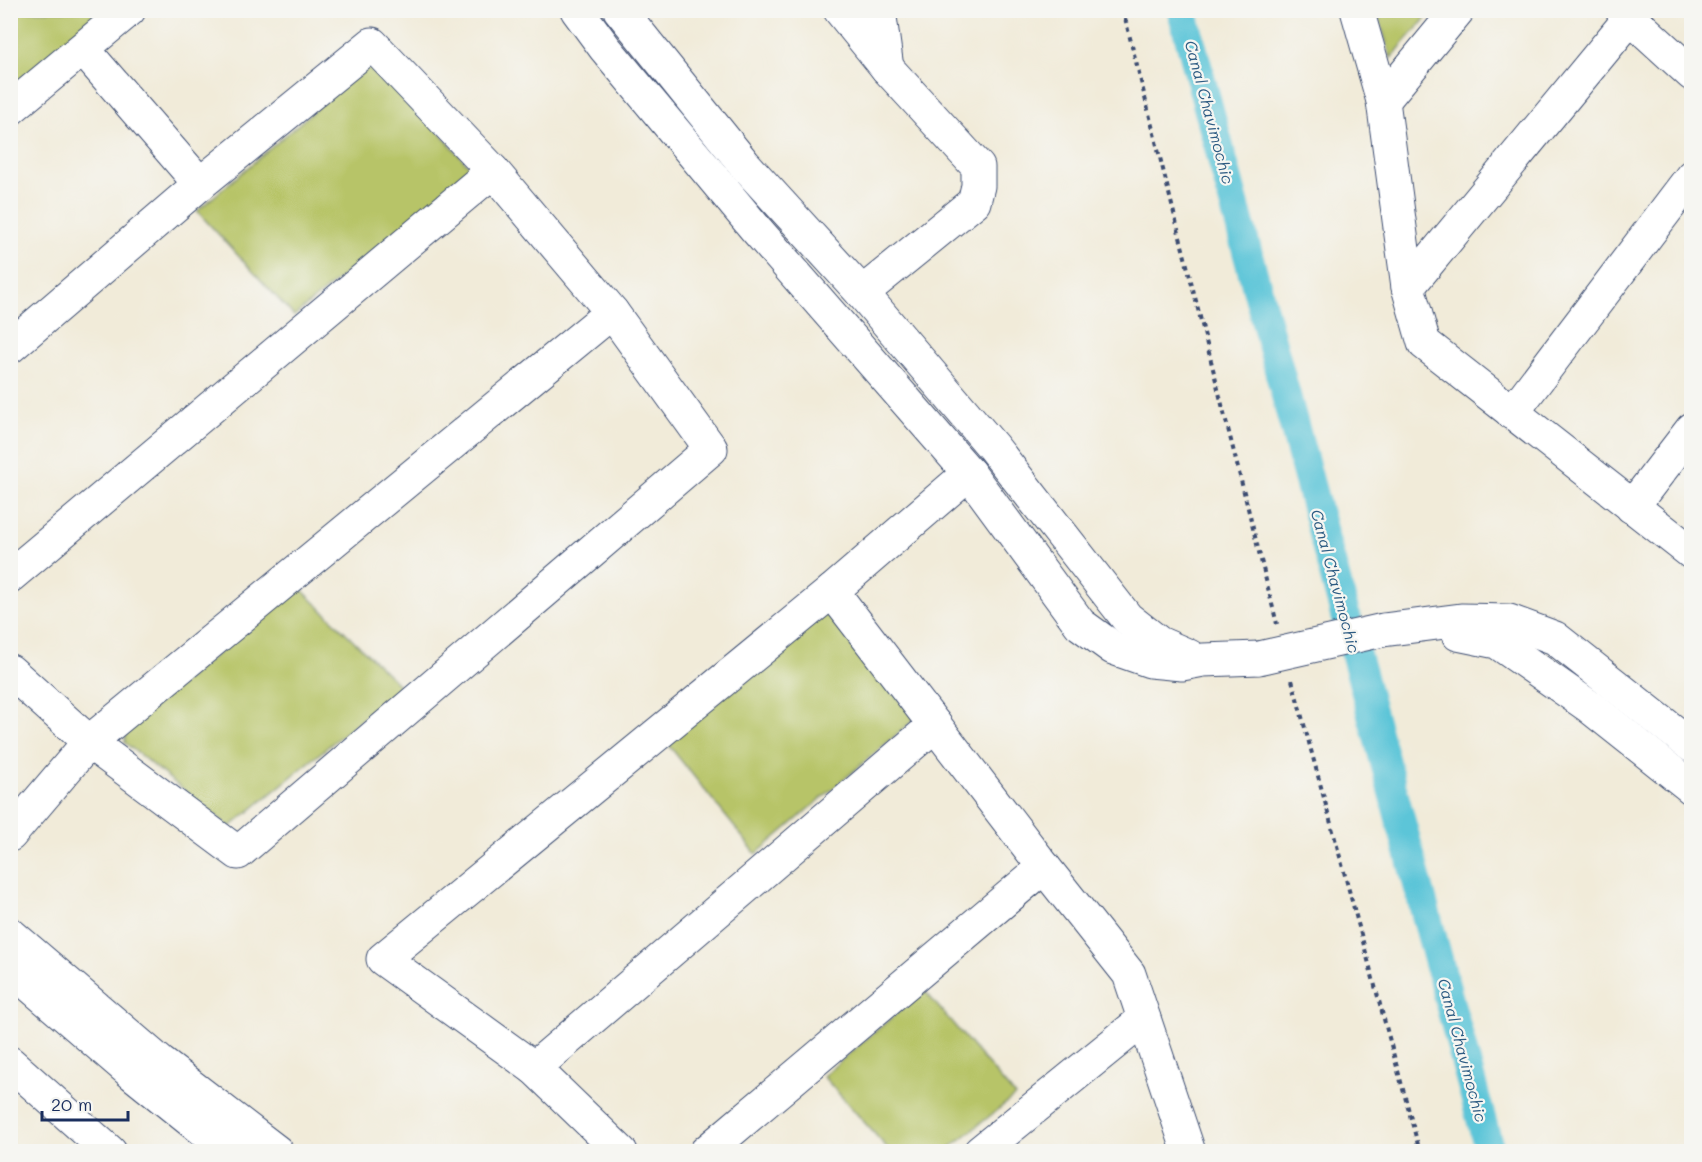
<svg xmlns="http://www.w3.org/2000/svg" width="1702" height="1162" font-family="Mali,sans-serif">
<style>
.green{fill:#b7c467;stroke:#697a62;stroke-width:1.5}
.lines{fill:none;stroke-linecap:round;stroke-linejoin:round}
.canal{stroke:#5cc5d8;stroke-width:30}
.minor-casing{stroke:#3b4b70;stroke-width:35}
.highway-casing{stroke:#3b4b70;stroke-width:35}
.path{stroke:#3b4b70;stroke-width:4;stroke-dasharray:4.5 4.5;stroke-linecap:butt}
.minor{stroke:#fff;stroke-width:33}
.highway{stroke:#fff;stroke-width:33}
.minor-bridge-casing{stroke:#3b4b70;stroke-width:35;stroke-linecap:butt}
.minor-bridge{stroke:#fff;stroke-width:33}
.labels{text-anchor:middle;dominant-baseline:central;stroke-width:4.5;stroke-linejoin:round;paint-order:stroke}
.water-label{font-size:16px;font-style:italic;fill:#2e5c83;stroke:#f6f6f2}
</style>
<rect width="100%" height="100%" fill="#f6f6f2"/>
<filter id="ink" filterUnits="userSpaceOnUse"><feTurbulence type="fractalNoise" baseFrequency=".0167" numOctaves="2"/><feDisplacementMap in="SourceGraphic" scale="12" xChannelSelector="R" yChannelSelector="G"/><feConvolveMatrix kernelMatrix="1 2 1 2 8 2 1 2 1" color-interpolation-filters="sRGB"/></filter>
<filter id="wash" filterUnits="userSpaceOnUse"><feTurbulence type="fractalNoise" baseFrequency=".008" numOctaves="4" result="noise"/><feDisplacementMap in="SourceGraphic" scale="24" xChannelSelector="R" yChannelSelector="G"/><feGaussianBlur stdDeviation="1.35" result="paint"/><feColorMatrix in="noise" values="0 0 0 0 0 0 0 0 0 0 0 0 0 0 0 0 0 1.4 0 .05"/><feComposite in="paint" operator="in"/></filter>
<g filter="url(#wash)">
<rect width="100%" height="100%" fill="#f1ebd9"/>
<!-- green -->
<g class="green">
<path d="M11,11H110L11,94Z"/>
<path d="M1377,11V10L1432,11L1391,58Z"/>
<path d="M366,66L387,71L472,170L294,316L197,211Z"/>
<path d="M298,586L401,687L230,827L125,743V731Z"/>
<path d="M828,611L915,719L756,854L667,743Z"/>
<path d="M924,990L1015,1096L946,1151H890L823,1076Z"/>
</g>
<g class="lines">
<!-- canal -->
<path class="canal" d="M1182,10L1490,1152"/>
</g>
</g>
<g filter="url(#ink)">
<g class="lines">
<!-- minor casing -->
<g class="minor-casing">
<g id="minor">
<path d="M577,10L605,48L755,228L969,473L1080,624L1113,648L1150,661L1182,664L1203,660L1259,658"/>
<path d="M620,10L745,165L862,293L993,447L1127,618L1159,643L1189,656"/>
<path d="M840,10L887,68L978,167V186L974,202L862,293"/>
<path d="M879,10L887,68"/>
<path d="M1357,10L1383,101L1408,287L1424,343L1692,553"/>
<path d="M1622,10L1692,74"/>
<path d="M83,49L200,184"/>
<path d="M1383,101L1458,10"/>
<path d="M10,109L129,10"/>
<path d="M1408,287L1630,18"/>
<path d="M10,347L200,184L372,44L493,171L612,312L711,449L238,853L89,742L10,671"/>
<path d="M1512,413L1692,176"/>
<path d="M1632,507L1692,429"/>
<path d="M10,576L493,171"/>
<path d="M832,591L1044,867L1129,974L1189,1152"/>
<path d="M1383,630L1461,620L1509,621L1555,638L1692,746"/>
<path d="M1458,634L1497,642L1590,707L1692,788"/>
<path d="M10,835L89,742L612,312"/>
<path d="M10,934L161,1063L277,1152"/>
<path d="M10,968L133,1074L230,1152"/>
<path d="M534,1068L935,725"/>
<path d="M621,1152L534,1068L383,959L832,591L969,473"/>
<path d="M706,1152L1044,867"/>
<path d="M980,1152L1144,1019"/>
</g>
</g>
<!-- highway casing -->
<g class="highway-casing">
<path id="highway" d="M10,1063L110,1152"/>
</g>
<!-- path -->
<g class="path">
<path d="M1123,10L1277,624"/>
<path d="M1292,680L1420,1152"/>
</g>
<!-- minor -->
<use href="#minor" class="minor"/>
<!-- highway -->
<use href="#highway" class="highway"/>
<!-- minor-bridge casing -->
<g class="minor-bridge-casing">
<path id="minor-bridge" d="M1259,658L1383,630"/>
</g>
<!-- minor-bridge -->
<use href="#minor-bridge" class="minor-bridge"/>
</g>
</g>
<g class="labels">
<!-- water labels -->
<g class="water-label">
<text transform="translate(1210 112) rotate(75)">Canal Chavimochic</text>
<text transform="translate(1336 581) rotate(75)">Canal Chavimochic</text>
<text transform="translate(1463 1050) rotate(75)">Canal Chavimochic</text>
</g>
</g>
<!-- margin -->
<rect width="1702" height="1162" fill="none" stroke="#f6f6f2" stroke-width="36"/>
<!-- scale -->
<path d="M42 1111v9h86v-9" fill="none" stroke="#1b2f5e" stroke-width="3"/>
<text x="51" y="1111" font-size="18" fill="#1b2f5e" stroke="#f6f6f2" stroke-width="4.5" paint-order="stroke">20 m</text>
</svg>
